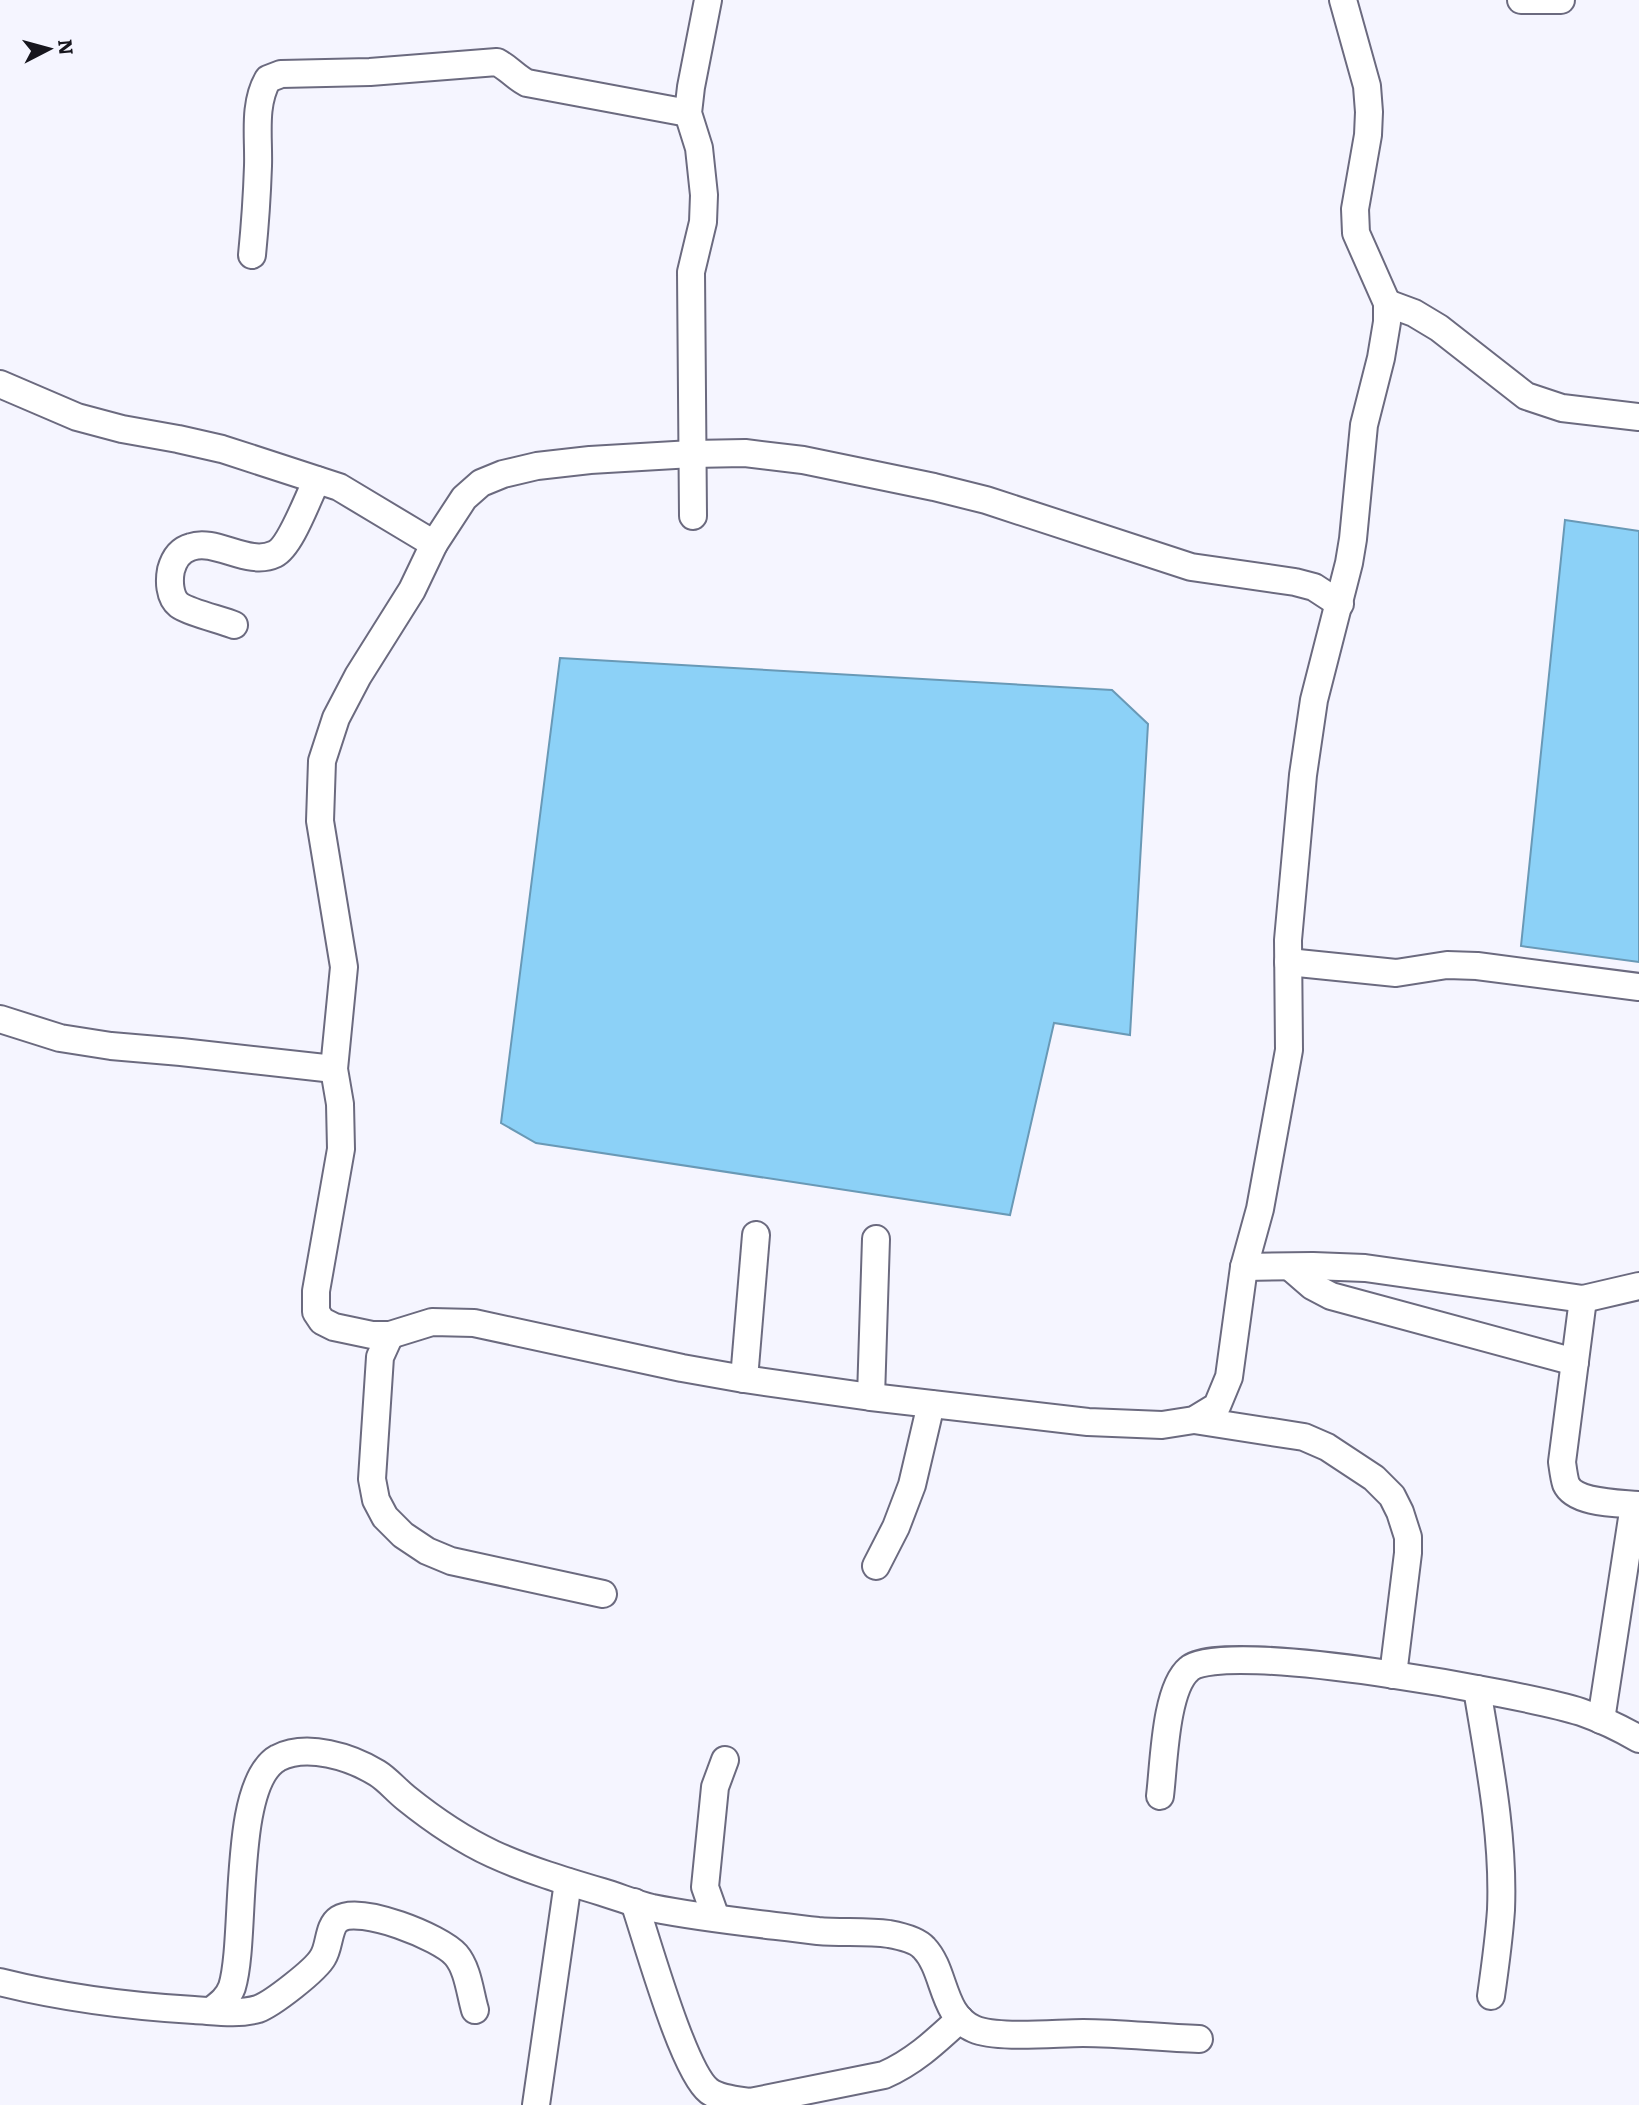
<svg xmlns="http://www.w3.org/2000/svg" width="1639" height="2105" font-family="Literata,serif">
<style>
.water{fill:#8cd1f7;stroke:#6999b6;stroke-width:2}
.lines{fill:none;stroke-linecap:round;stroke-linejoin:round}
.minor-casing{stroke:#6b6a7f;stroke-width:30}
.minor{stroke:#fff;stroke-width:26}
</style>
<rect width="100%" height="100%" fill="#f5f5ff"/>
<!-- water -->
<g class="water">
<path d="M1565,520L1639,531V962L1521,946Z"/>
<path d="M560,658L1112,690L1148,724L1130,1035L1054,1023L1010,1215L536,1143L501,1123Z"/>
</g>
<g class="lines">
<!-- minor casing -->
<g class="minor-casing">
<g id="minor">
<path d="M1521,0H1561"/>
<path d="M252,255C255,225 257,196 258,166C259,137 253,105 268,79L281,74L370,72L497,62C509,68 515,77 527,83L688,113"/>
<path d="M1387,303L1414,313L1439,328L1526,396L1562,408L1639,417"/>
<path d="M0,384L77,417L122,429L178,439L222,449L339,487L434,544L412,590L358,676L336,718L322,761L320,821L344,967L334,1069L340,1104L341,1149L316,1291V1312L322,1321L334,1327L372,1335H390L432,1322L474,1323L682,1368L744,1379L871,1397L1088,1422L1162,1425L1194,1420L1217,1406L1229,1377L1244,1267L1260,1209L1289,1050L1288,940L1303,775L1314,700L1349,563L1353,539L1364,425L1381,358L1387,322V303L1356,233L1355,209L1368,135L1369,112L1367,86L1343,0"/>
<path d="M693,516L691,272L703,222L704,195L699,148L688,113L691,87L708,0"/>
<path d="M434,544L464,498L481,483L503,474L537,466L590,460L692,454L745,453L803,460L934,487L986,500L1191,567L1295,582L1314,587L1340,604"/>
<path d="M234,625C222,620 188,612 179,605C169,597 169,580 171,570C174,559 180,550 191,547C216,538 248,567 275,554C291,546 308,497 317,480"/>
<path d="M1288,962L1396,973L1447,965L1477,966L1639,987"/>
<path d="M0,1019L60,1038L111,1046L181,1052L334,1069"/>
<path d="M1244,1267L1313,1266L1365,1268L1583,1299L1639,1286"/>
<path d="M1290,1267L1312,1286L1331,1296L1575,1362"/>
<path d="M1583,1299L1562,1462C1563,1469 1564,1478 1566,1484C1575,1504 1620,1503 1639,1505"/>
<path d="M390,1335L380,1357L372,1479L376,1500L385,1517L403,1535L427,1551L451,1561L603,1594"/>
<path d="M744,1379L756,1235"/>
<path d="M871,1397L876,1239"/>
<path d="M1194,1420L1304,1437L1327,1447L1374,1478L1392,1496L1400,1512L1408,1537V1553L1393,1675"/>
<path d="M876,1566L896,1527L912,1485L931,1404"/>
<path d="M1477,1689C1489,1762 1504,1836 1501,1910C1499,1939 1495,1968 1491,1996"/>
<path d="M1601,1720L1634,1505"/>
<path d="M1160,1796C1164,1764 1165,1689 1189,1669C1223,1638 1529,1695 1581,1712C1601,1719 1620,1728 1639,1739"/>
<path d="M634,1902C647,1940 683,2071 709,2091C720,2099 736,2100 750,2102L884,2075C914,2062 936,2041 960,2019"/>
<path d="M716,1918L705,1887L715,1787L725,1760"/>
<path d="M0,1982C64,1998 128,2006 194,2010C214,2011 237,2015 258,2009C272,2004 316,1970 323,1957C330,1946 328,1926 339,1919C360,1905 440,1937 456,1955C468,1969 470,1993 475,2010"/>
<path d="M211,2011C220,2004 228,1998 232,1987C247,1938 231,1784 278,1758C307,1743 351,1757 377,1773C387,1779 396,1790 406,1798C432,1819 463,1840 493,1854C528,1870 565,1881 602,1892C619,1897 635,1904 652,1908C706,1919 763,1924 818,1931C841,1933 866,1931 889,1934C900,1936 917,1940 924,1948C946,1971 941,2015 974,2029C997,2039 1056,2033 1083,2033C1122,2033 1160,2038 1199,2039"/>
<path d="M536,2105L568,1882"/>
</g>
</g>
<!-- minor -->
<use href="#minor" class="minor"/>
</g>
<!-- north arrow -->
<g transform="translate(49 49) rotate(84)" stroke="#f5f5ff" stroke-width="5" paint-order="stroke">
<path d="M0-5L12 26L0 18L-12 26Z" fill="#16151d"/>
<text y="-10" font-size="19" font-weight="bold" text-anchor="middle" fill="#16151d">N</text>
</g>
</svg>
